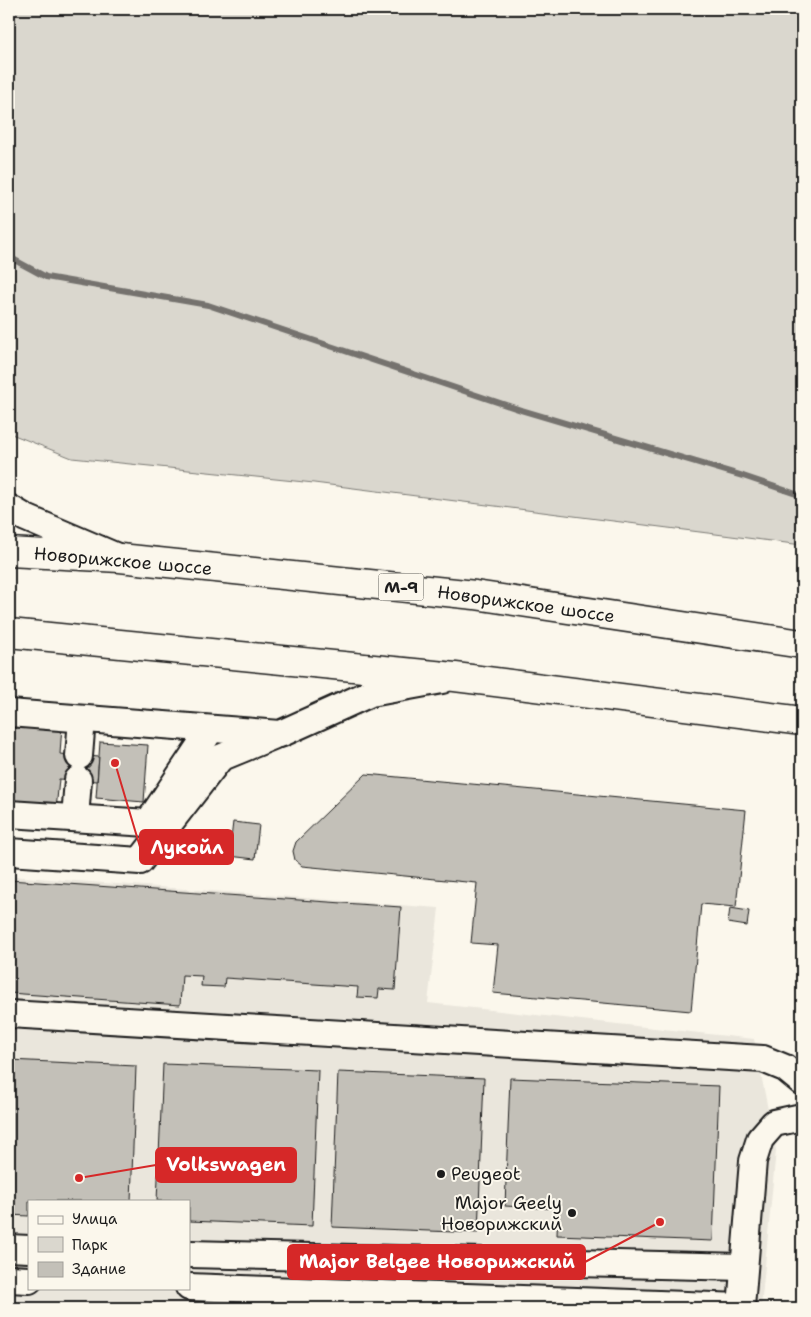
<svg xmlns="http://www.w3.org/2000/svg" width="811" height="1317" font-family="'Shantell Sans',sans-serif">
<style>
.built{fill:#eae6dc;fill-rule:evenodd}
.green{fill:#dad7ce;stroke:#7b7a75}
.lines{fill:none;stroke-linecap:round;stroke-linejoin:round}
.stream{stroke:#74726e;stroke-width:6}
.building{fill:#c3c0b8;stroke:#1c1c1c}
.minor-casing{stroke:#1c1c1c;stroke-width:30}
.highway-casing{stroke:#1c1c1c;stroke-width:31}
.minor{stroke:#fbf7ec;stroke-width:26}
.highway{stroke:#fbf7ec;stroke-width:28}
.poi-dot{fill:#1c1c1c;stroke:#fbf7ec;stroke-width:2}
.labels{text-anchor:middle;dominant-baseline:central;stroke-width:4;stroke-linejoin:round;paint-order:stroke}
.shield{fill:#fbf7ec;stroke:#5f5e5a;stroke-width:1}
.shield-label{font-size:16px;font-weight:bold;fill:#1c1c1c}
.street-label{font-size:18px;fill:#1c1c1c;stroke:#fbf7ec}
.poi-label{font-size:18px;fill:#1c1c1c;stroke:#fbf7ec;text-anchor:start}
.leader{fill:none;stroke:#d62828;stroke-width:2}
.callout-dot{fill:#d62828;stroke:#fbf7ec;stroke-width:2}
.callout{fill:#d62828;stroke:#d62828;stroke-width:2}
.callout-label{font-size:19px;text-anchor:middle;font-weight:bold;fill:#fff}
</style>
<rect width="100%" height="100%" fill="#fbf7ec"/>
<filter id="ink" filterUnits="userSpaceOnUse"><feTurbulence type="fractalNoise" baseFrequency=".02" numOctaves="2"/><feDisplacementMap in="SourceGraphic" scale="10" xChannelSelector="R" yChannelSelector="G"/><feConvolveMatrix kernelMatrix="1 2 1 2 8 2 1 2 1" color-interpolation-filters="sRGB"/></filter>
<g filter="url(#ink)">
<!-- built -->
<path class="built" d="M9,876L439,908L428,1003L754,1039L776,1150L761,1308H9ZM29,1201H189V1288H29Z"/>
<!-- green -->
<path class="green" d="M9,9H802V545L314,483L72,458L9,433Z"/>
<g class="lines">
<!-- stream -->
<path class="stream" d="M9,257L46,277L208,305L521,410L743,476L802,496"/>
</g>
<!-- building -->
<g class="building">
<path d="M9,721L62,725L60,754L99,757L97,781L59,779L56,810L9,807Z"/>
<path d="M100,742L148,745L144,802L96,798Z"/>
<path d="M366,774L746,810L736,907L701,904L691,1011L493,993L498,945L471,943L477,883L302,866L295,860L293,851L296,842Z"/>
<path d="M233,822L259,825L255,859L229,856Z"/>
<path d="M9,880L401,907L395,990L379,989L378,998L357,997L358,987L225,978L224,987L201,986L202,976L182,975L180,1005L9,993Z"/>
<path d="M730,908L749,911L747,926L728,923Z"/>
<path d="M9,1060L136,1066L131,1201H29V1216L9,1215Z"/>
<path d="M163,1064L318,1070L312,1226L189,1221V1201H157Z"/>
<path d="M338,1072L484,1078L478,1233L332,1227Z"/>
<path d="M510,1078L719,1086L713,1241L557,1235L558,1209L505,1206Z"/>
</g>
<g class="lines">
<!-- minor casing -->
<g class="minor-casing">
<g id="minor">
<path d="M9,508L26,518L115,556"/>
<path d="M9,713L280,734L371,693L442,680"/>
<path d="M79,756L82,719"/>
<path d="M9,814L148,823L211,729"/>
<path d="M75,818L78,780"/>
<path d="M9,852L140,861L220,758L273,736"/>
<path d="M9,1014L763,1059L785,1068L802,1082"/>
<path d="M9,1248L29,1249"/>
<path d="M189,1254L744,1267"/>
<path d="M9,1279L29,1280"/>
<path d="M189,1287L741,1307L753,1161L760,1139L774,1123L802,1117"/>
</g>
</g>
<!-- highway casing -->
<g class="highway-casing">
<g id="highway">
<path d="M9,552L120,558L475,595L802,644"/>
<path d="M9,633L455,677L802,721"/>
</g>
</g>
<!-- minor -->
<use href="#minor" class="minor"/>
<!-- highway -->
<use href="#highway" class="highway"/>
</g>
</g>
<!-- markers -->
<g class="poi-dot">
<circle cx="441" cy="1174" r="5"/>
<circle cx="572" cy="1213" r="5"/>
</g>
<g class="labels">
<!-- shield labels -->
<rect class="shield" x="378.5" y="573.5" width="45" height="27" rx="4"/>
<g class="shield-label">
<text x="401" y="587">М-9</text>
</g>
<!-- street labels -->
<g class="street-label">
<text transform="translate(123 561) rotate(5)">Новорижское шоссе</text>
<text transform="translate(526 604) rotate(8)">Новорижское шоссе</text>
</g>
<!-- poi labels -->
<g class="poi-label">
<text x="451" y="1174">Peugeot</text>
<text x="562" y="1203" text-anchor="end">Major Geely<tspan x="562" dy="21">Новорижский</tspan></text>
</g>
</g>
<!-- callouts -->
<path class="leader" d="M115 763L140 847M79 1178L156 1165M660 1222L585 1262"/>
<g class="callout-dot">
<circle cx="115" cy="763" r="5"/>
<circle cx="79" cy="1178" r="5"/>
<circle cx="660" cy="1222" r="5"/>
</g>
<g class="callout">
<rect x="140" y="830" width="93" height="34" rx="5"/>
<rect x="156" y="1148" width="140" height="34" rx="5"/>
<rect x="288" y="1245" width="297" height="34" rx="5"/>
</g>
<g class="callout-label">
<text x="187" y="854">Лукойл</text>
<text x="226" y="1171">Volkswagen</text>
<text x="437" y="1268">Major Belgee Новорижский</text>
</g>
<!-- margin -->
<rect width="811" height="1317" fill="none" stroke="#fbf7ec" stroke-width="30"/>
<rect x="15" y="15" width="781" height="1287" fill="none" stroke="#1c1c1c" stroke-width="2" filter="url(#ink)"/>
<!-- legend -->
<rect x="28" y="1200" width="162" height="90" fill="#fbf7ec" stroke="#a29f99"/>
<rect x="38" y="1216" width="25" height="8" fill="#fbf7ec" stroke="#a29f99"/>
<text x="72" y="1224" font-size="15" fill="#1c1c1c">Улица</text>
<rect x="38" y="1237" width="25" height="15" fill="#dad7ce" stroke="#a29f99"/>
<text x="72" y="1250" font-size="15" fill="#1c1c1c">Парк</text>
<rect x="38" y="1262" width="25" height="15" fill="#c3c0b8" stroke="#a29f99"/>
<text x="72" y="1274" font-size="15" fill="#1c1c1c">Здание</text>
</svg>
